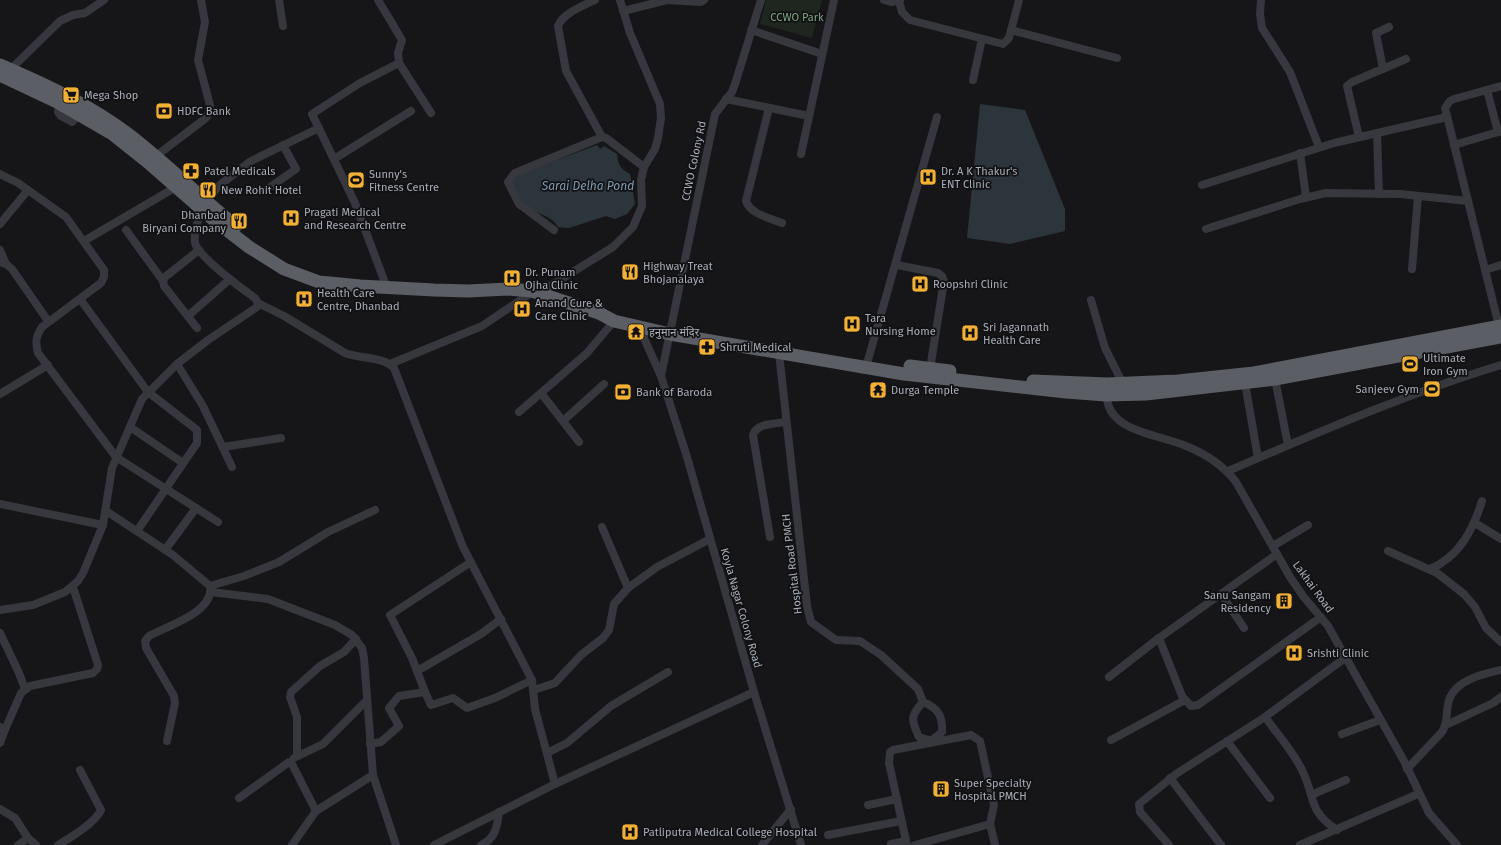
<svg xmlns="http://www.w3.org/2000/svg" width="1501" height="845" font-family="'Fira Sans','Noto Sans Devanagari',sans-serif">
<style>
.green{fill:#1e261f}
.water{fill:#2c353c}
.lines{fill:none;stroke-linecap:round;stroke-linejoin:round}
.minor{stroke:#37383d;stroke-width:8}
.trunk{stroke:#5b5e65;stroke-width:13}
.labels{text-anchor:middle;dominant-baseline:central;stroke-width:3.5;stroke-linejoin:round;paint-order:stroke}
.park-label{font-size:11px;fill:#7fa381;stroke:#111113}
.poi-label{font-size:11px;fill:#a8adb8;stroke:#111113;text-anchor:start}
.street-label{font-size:11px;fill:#a8adb8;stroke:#111113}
.water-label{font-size:12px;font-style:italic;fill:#7f9bb3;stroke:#111113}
</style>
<rect width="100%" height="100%" fill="#161618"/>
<!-- green -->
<path class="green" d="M766,0H822L812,38L760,24Z"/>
<!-- water -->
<g class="water">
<path d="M980,104L1025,110L1065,209V231L1010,244L967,238Z"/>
<path d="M597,145L600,149L604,146L617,154C618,164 620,169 630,174L635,204L627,214L615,219L606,216L569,228L558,227C552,215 537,215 528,207C519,200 515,191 512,181L517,175Z"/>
</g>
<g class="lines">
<!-- minor -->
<g class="minor">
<path d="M279,0L283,26"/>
<path d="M378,0L402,40L398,53L399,63L360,83L312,114L355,203L387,288"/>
<path d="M595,0C583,6 563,13 558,26L566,71L602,137"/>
<path d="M884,0L891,2L900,0"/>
<path d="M1261,0L1260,14L1262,28L1290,72L1319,147"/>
<path d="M899,1L902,12L910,20L1003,44L1009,38L1019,0"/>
<path d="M623,11L667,0L701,2L704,0"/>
<path d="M751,30L822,54"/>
<path d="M1011,30L1117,58"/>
<path d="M399,63L431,113"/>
<path d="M1383,69L1376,33L1389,27"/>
<path d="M10,70L60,21L73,15L85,13L104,0"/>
<path d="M973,80L982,39"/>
<path d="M1487,90L1498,132"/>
<path d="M726,99L809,116"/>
<path d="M59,103L58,112L61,116L72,122L80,114"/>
<path d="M769,108L746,201C750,214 770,218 782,223"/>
<path d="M1377,133L1379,194"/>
<path d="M1359,137L1347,86L1352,82L1406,59"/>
<path d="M1454,145L1501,131"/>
<path d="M1300,153L1306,197"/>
<path d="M801,154L834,0"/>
<path d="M156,156L206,118L209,113L210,105L198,60L205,22L201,0"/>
<path d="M334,159L411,111"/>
<path d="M0,174L18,183L66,217L104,270V277L101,283L42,327C36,336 35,342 38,353L116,457L218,522"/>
<path d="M1202,185L1334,143L1447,117"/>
<path d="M266,190L296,169L283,145"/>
<path d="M205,201L221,184L251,161L319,128"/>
<path d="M0,224L28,190"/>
<path d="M1206,229L1300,199L1326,193L1400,194L1468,201"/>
<path d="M126,230L163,281"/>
<path d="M554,230L519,204L508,182L515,173L602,137L606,138L644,167"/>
<path d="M84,241L176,187"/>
<path d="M0,250L6,264"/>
<path d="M0,262L6,264L12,269L48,321"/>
<path d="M897,265L938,273L942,276L944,281L930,369"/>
<path d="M1412,269L1418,196"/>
<path d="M1485,270L1501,265"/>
<path d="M539,293L613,247L633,227L642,206L641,180L644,167L655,149L658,138L661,118L660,104L630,33L620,0"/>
<path d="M80,299L148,392L197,430V443L137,531"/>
<path d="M1091,300L1105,348L1123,384"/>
<path d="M258,303L284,316L345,353C360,359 382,356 394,368L463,547L532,680L535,709L555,784"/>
<path d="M188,316L230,279"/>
<path d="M1499,326L1445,108L1450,101L1454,99L1501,86"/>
<path d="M639,327L661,376L687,457L754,692L801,845"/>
<path d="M197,328L164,286L163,281L165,277L199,250"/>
<path d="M779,353L807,606L811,622L836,640L860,641L881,655L918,689L923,702C910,716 911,720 919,737L932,741"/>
<path d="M868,360L937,117"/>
<path d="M177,364L203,406L232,467"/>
<path d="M390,364L482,326L534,291"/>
<path d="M661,376L715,114L732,92L735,84L761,0"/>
<path d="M1275,379L1288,445"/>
<path d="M1245,383L1258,458"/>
<path d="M1107,391C1103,432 1159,434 1186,446C1206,454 1223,465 1236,482L1290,577L1303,596L1328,626L1404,761L1429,813L1457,845"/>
<path d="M541,393L579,442"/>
<path d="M0,394L48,365"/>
<path d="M519,412L587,353L614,321"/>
<path d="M563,421L604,384"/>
<path d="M130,427L183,463"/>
<path d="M223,447L281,438"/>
<path d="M1228,471C1317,433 1408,393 1501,365"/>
<path d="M0,504L103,525"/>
<path d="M106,511L173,555L210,586C215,612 167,626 149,636L145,641L146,648L174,696L175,703L167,741"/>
<path d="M1475,523L1501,539"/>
<path d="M602,527L628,588"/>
<path d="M770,537L753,435C757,423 774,424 786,422"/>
<path d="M1273,546L1308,525"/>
<path d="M165,550L196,508"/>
<path d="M1388,551L1437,573L1464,594L1475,607L1486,628L1501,642"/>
<path d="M1430,569C1459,557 1473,530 1482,501"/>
<path d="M210,586L244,576L279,562L328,532L375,510"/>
<path d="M211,592L268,599L335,625L352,635L362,648L364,658L373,775L396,845"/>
<path d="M1221,594L1244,628"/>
<path d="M0,610L33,605L65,592L78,581L83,573L103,525L112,468L142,399L177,364L208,340L257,307L258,303L255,298C242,289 199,257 195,243C193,233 199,219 201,209"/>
<path d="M0,633L19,673L25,689"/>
<path d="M1159,638L1182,696L1191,706L1198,705L1321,617"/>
<path d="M417,671L481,634L501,619"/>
<path d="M1109,677L1159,638L1277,554"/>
<path d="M534,690L555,683L581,655L603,638L609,630L614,604L628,588L657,567L710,539"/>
<path d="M425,692L412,658L390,615L471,562"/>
<path d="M923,702C938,708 943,716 942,732L932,740"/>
<path d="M1265,717C1277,734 1293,751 1302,770C1316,798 1307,810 1337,830"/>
<path d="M1446,725L1493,703L1501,697"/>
<path d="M0,727L4,732L0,743"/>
<path d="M4,732L21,693L30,686L93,673L97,669L98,665L73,587"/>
<path d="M1342,734L1380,720"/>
<path d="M1111,740L1185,700"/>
<path d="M1227,741L1270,798"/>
<path d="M370,744L381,742L399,726L389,708L399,696L425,692L431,705L453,698L467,708L495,698L532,680"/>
<path d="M547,753L567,743L611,706L668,672"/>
<path d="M297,756V717L290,697L291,692L320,666L344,652L356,639"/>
<path d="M294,758L323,744L367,700"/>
<path d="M1407,769L1442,732C1448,723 1446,714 1448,704C1452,681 1482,674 1501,670"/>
<path d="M1170,778L1221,845"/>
<path d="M1311,795L1346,780"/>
<path d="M239,798L289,762L292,764L316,811"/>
<path d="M868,805L897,799"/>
<path d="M0,809L15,818L28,838"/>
<path d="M990,824L995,845"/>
<path d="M828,835L901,821"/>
<path d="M891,844L906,841"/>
<path d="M18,845L28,838L36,845"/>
<path d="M58,845C70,838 95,823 101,810L80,770"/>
<path d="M292,845L316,811L373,775"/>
<path d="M434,845L555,784L754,692"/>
<path d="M481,845C496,838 497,827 499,812"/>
<path d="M762,845L791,809"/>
<path d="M907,845L889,763L890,752L893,750L971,735L980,741L994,805L990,824L915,845"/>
<path d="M1169,845L1140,812L1139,804L1176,774L1265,717L1345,658"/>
<path d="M1300,845L1418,794"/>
</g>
<!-- trunk -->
<g class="trunk">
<path d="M0,65C44,84 90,105 128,134C166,163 199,197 236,226"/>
<path d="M0,75L59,103L111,133L150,164L214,220L249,247L284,269L319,282L360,286L434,290L468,291L508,289L532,291L599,313L614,321L670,334L904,374L1066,392L1106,395L1146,394L1275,379L1501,337"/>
<path d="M910,366L950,371"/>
<path d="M1033,381L1107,384L1178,381L1254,373L1501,326"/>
</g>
</g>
<!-- icons -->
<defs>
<g id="supermarket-square" transform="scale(0.9)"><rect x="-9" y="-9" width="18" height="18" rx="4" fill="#f2b134" stroke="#111113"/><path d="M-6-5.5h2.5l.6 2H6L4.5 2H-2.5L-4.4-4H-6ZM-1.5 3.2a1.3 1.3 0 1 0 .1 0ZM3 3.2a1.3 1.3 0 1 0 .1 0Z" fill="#111"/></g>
<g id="bank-square" transform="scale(0.9)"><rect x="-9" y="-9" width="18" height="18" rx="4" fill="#f2b134" stroke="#111113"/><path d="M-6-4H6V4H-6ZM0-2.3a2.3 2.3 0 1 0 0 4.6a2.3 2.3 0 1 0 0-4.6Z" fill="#111"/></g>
<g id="pharmacy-square" transform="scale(0.9)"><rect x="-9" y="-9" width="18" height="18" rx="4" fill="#f2b134" stroke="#111113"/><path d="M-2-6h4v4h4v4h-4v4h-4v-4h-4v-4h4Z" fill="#111"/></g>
<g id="hospital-square" transform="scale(0.9)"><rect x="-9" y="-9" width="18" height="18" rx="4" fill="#f2b134" stroke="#111113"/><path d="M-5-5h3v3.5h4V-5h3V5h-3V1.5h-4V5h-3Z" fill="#111"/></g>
<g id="stadium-square" transform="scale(0.9)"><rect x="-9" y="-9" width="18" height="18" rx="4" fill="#f2b134" stroke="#111113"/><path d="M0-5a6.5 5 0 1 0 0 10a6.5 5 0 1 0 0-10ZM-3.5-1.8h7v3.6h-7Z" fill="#111"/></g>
<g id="restaurant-square" transform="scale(0.9)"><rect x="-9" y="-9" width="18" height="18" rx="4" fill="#f2b134" stroke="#111113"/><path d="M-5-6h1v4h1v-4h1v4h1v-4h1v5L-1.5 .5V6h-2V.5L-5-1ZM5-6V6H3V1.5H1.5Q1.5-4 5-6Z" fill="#111"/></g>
<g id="temple-square" transform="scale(0.9)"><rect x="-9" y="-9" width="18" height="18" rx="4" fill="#f2b134" stroke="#111113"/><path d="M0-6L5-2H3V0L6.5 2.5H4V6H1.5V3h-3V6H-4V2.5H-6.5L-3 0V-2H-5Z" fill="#111"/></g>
<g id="building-square" transform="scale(0.9)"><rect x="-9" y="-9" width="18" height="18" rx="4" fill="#f2b134" stroke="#111113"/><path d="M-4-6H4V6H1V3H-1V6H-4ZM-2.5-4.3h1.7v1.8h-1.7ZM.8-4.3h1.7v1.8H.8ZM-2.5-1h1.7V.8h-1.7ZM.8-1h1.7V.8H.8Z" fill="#111"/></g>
</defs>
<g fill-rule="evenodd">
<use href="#supermarket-square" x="71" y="95"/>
<use href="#bank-square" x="164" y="111"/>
<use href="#pharmacy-square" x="191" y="171"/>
<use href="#hospital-square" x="928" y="177"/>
<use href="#stadium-square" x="356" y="180"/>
<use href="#restaurant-square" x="208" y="190"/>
<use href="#hospital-square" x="291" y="218"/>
<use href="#restaurant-square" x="239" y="221"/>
<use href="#restaurant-square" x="630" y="272"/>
<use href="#hospital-square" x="512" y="278"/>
<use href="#hospital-square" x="920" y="284"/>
<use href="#hospital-square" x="304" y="299"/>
<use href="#hospital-square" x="522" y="309"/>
<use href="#hospital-square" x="852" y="324"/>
<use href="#temple-square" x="636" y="332"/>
<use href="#hospital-square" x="970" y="333"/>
<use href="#pharmacy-square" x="707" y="347"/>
<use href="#stadium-square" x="1410" y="364"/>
<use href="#stadium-square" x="1432" y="389"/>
<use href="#temple-square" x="878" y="390"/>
<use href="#bank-square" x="623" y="392"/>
<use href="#building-square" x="1284" y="601"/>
<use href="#hospital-square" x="1294" y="653"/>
<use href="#building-square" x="941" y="789"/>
<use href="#hospital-square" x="630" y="832"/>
</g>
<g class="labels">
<!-- park labels -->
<g class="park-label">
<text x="797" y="17">CCWO Park</text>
</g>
<!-- poi labels -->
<g class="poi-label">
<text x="84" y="95">Mega Shop</text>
<text x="177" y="111">HDFC Bank</text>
<text x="204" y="171">Patel Medicals</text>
<text x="941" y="171">Dr. A K Thakur's<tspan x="941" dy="13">ENT Clinic</tspan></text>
<text x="369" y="174">Sunny's<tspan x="369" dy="13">Fitness Centre</tspan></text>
<text x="221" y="190">New Rohit Hotel</text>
<text x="304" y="212">Pragati Medical<tspan x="304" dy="13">and Research Centre</tspan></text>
<text x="226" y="215" text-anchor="end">Dhanbad<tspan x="226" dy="13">Biryani Company</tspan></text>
<text x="643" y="266">Highway Treat<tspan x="643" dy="13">Bhojanalaya</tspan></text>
<text x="525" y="272">Dr. Punam<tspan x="525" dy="13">Ojha Clinic</tspan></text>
<text x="933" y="284">Roopshri Clinic</text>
<text x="317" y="293">Health Care<tspan x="317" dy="13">Centre, Dhanbad</tspan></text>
<text x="535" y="303">Anand Cure &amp;<tspan x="535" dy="13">Care Clinic</tspan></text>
<text x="865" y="318">Tara<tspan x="865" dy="13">Nursing Home</tspan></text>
<text x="983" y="327">Sri Jagannath<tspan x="983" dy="13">Health Care</tspan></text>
<text x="649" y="332">हनुमान मंदिर</text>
<text x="720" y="347">Shruti Medical</text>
<text x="1423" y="358">Ultimate<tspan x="1423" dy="13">Iron Gym</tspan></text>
<text x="1419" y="389" text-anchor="end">Sanjeev Gym</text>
<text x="891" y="390">Durga Temple</text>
<text x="636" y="392">Bank of Baroda</text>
<text x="1271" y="595" text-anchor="end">Sanu Sangam<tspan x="1271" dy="13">Residency</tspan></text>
<text x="1307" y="653">Srishti Clinic</text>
<text x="954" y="783">Super Specialty<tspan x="954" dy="13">Hospital PMCH</tspan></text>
<text x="643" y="832">Patliputra Medical College Hospital</text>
</g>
<!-- street labels -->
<g class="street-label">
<text transform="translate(694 161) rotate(-78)">CCWO Colony Rd</text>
<text transform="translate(792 564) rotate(-97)">Hospital Road PMCH</text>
<text transform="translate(1313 587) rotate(54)">Lakhai Road</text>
<text transform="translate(741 608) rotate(74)">Koyla Nagar Colony Road</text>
</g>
<!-- water labels -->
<g class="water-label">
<text x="588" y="186">Sarai Delha Pond</text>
</g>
</g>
</svg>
